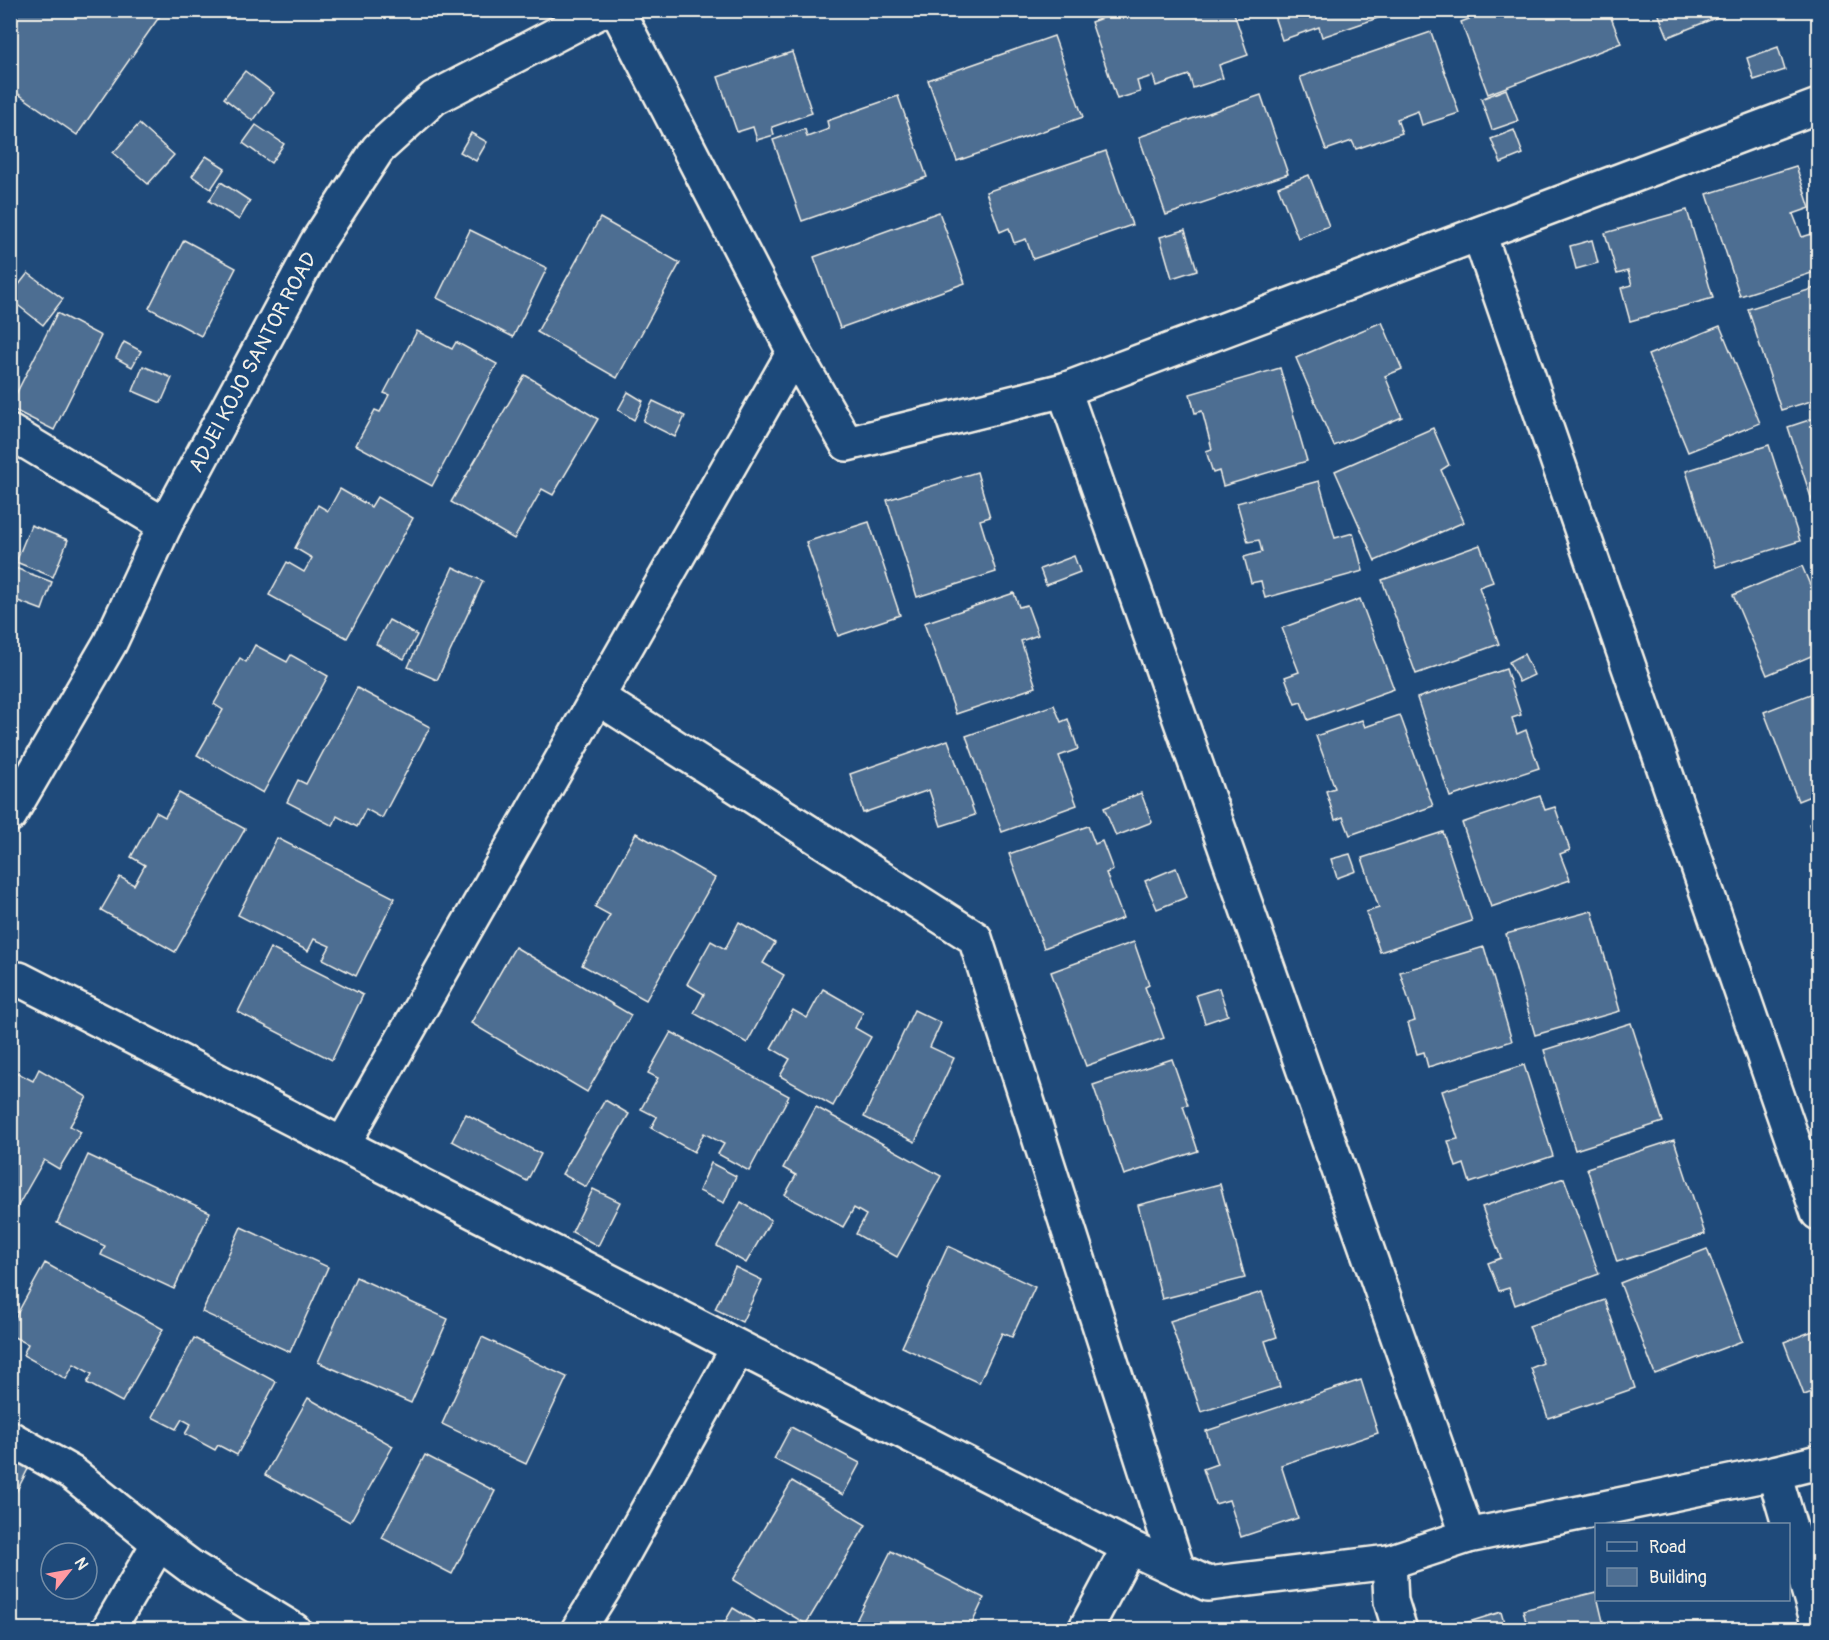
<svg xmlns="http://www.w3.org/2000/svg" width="1829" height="1640" font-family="Pangolin,sans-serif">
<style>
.building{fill:#4d6e92;stroke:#f4f1e8;stroke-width:1.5}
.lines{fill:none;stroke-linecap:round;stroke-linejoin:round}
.minor-casing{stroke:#f4f1e8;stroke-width:38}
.minor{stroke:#1f4a7a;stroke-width:33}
.labels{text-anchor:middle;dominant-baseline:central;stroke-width:6;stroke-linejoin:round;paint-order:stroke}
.street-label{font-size:21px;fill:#f4f1e8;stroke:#1f4a7a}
</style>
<rect width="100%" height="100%" fill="#1f4a7a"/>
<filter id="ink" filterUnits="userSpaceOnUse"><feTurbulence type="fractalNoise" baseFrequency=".0167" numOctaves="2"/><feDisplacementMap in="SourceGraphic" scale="12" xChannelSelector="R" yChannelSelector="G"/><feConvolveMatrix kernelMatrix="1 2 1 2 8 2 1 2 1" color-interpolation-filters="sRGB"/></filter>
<g filter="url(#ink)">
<!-- building -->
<g class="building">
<path d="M10,10H164L77,135L10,88Z"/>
<path d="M1124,10H1233L1248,55L1219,65L1223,78L1193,88L1189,75L1156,86L1153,76L1137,81L1140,92L1117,99L1091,22Z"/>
<path d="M1272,10H1401L1322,37L1319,27L1282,40Z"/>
<path d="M1492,10H1608L1621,43L1488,94L1461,22Z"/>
<path d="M1657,10H1717L1720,16L1668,37Z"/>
<path d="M1431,32L1459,113L1422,125L1418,111L1397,119L1402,133L1356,149L1352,141L1326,150L1300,77Z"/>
<path d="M1054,36L1083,117L957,161L928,80Z"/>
<path d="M1778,47L1785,70L1754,80L1747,58Z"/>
<path d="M792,52L812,113L772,127L774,135L757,140L753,127L737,132L718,77Z"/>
<path d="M245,71L274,93L253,121L224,98Z"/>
<path d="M1506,89L1518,121L1492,130L1481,99Z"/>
<path d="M1261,95L1288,174L1166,215L1139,137Z"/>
<path d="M898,96L927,177L802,221L773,140L805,129L807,137L829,129L827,121Z"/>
<path d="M139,124L174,155L148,184L113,153Z"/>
<path d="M256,125L284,144L271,163L243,143Z"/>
<path d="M1514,130L1523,154L1501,163L1491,139Z"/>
<path d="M471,133L487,142L476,161L460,152Z"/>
<path d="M1106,151L1132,225L1033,259L1026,239L1014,243L1009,228L1000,232L986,192Z"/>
<path d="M206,156L225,168L211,189L192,176Z"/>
<path d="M1796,166L1810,208L1793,214L1802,237L1818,232V271L1740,296L1707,194Z"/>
<path d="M1309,175L1329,226L1298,238L1278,187Z"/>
<path d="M221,182L250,201L239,220L209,201Z"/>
<path d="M1687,210L1713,298L1630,321L1621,288L1632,285L1628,271L1617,274L1605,233Z"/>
<path d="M939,212L965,283L840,328L814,257Z"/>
<path d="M600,218L680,263L617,378L537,332Z"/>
<path d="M470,230L547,268L513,337L437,298Z"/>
<path d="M1185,230L1197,270L1172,278L1160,237Z"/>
<path d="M184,240L236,268L201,336L149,308Z"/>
<path d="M1592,240L1598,263L1576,269L1570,246Z"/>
<path d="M28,273L63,299L43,325L10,299V296Z"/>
<path d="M1818,287V399L1781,410L1748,309Z"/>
<path d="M57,313L101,336L54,430L10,408V406Z"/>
<path d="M1382,322L1402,369L1385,376L1402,417L1334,446L1296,358Z"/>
<path d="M1720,326L1760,423L1688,452L1648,355Z"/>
<path d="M417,331L452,349L456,342L497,364L432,486L356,445L375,410L380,412L389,395L384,393Z"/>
<path d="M124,342L141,351L132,367L116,358Z"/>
<path d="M143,366L172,378L161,403L133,391Z"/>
<path d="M1280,368L1307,461L1223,486L1219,471L1213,473L1206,451L1212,449L1202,411L1195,413L1190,394Z"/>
<path d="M525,375L598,419L553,495L542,489L514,539L451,502Z"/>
<path d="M628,392L643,401L634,420L618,410Z"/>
<path d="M653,401L685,416L675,437L643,421Z"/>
<path d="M1818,417V519L1788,427Z"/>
<path d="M1433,428L1449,465L1441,470L1464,522L1375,561L1335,471Z"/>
<path d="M1769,445L1800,541L1716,567L1686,471Z"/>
<path d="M977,472L990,517L980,520L996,572L917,597L887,500Z"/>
<path d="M1319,481L1335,538L1353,533L1363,571L1265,598L1261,581L1251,583L1244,557L1262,552L1259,540L1248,542L1237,503Z"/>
<path d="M340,489L371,507L377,497L413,518L347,638L269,595L287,562L304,572L312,558L295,548L318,505L328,511Z"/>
<path d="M869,522L900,615L838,636L806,542Z"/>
<path d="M31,525L68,540L53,577L16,562Z"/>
<path d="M1480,545L1493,582L1479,587L1499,644L1416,674L1382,580Z"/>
<path d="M1074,556L1080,572L1046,585L1040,569Z"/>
<path d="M10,566L52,582L42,610L10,598Z"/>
<path d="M1802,566L1818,604V653L1767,675L1733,595Z"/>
<path d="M453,567L483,581L437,680L408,667Z"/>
<path d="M1014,593L1019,607L1027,605L1038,635L1021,641L1036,687L956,714L924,623Z"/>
<path d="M1360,599L1394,689L1308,720L1301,702L1295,704L1285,677L1299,672L1282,628Z"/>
<path d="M389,620L417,635L404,659L376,644Z"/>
<path d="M255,645L287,662L291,655L328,676L263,793L197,755L223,710L214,704L240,658L246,662Z"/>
<path d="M1524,654L1534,675L1519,682L1509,662Z"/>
<path d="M1506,669L1521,715L1512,718L1517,734L1526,730L1539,768L1450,797L1417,698Z"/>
<path d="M357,688L430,727L382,818L366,809L357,827L337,816L333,826L287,802L298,780L306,784Z"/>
<path d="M1818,691V793L1798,801L1764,712Z"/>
<path d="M1054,705L1061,722L1068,719L1078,749L1059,756L1077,805L1002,832L966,736Z"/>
<path d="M1400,715L1433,806L1350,835L1343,817L1335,820L1326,791L1335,788L1316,736L1362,720L1365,727Z"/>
<path d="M948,740L975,815L941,826L929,790L863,813L850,774Z"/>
<path d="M179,793L245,829L175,952L101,910L120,877L134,885L145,865L131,857L156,812L165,817Z"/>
<path d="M1141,793L1152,822L1116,836L1104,808Z"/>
<path d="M1540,796L1545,810L1555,807L1570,850L1560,854L1570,880L1491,907L1462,823Z"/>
<path d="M1818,821V855L1809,824Z"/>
<path d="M1088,826L1095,844L1102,841L1113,870L1106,873L1123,918L1044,948L1009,854Z"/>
<path d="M1443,832L1472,921L1380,952L1366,912L1379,908L1362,858Z"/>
<path d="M636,833L715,878L646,1000L582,965L610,915L595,907Z"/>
<path d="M277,838L395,898L356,976L323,959L330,946L314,939L308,951L238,915Z"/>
<path d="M1350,854L1356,871L1337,878L1331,859Z"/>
<path d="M1176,868L1187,897L1157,909L1145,881Z"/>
<path d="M1592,911L1620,1011L1535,1035L1506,934Z"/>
<path d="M739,922L775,943L763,963L784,975L747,1043L694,1013L704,994L687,984L711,941L725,949Z"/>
<path d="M1134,942L1149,985L1145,987L1164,1038L1086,1066L1051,972Z"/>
<path d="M515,947L631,1015L587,1092L471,1023Z"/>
<path d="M1484,947L1512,1041L1428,1067L1424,1052L1417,1054L1408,1023L1415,1021L1400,972Z"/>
<path d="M270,948L363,995L332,1060L238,1012Z"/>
<path d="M1219,988L1228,1015L1205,1023L1196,995Z"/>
<path d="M823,989L863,1012L855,1028L871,1037L833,1106L780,1076L790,1059L771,1048L793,1010L807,1018Z"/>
<path d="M914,1010L941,1023L930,1047L954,1058L915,1142L864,1117Z"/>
<path d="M1631,1023L1663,1122L1575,1150L1544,1050Z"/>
<path d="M671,1032L789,1096L749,1171L718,1154L724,1144L704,1133L694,1152L651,1128L657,1117L641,1109L658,1078L648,1073Z"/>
<path d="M1172,1059L1188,1105L1183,1106L1198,1151L1124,1175L1093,1085Z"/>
<path d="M1524,1065L1553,1156L1470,1183L1464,1164L1456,1167L1448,1141L1458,1139L1442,1091Z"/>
<path d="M10,1069L33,1081L39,1069L87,1097L70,1126L81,1132L59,1169L44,1160L15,1211L10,1208Z"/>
<path d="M605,1100L629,1114L586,1187L562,1174Z"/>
<path d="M816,1107L941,1176L897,1257L856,1234L866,1215L854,1208L843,1227L785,1195L796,1175L783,1168Z"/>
<path d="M466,1114L541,1154L527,1181L452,1141Z"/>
<path d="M1674,1140L1705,1234L1617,1262L1587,1168Z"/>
<path d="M88,1155L210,1212L174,1289L101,1255L105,1246L57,1223Z"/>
<path d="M711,1163L736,1176L724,1203L699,1191Z"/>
<path d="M1564,1178L1599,1274L1515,1305L1509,1288L1499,1291L1488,1263L1501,1258L1482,1207Z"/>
<path d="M1220,1184L1245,1278L1162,1299L1138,1205Z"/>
<path d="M593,1189L620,1202L598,1246L572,1232Z"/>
<path d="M741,1202L771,1220L746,1263L717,1246Z"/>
<path d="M241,1227L328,1267L290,1352L202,1312Z"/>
<path d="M948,1246L1035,1287L1012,1337L1002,1333L979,1383L902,1347Z"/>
<path d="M1707,1249L1742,1341L1655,1374L1620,1283Z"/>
<path d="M45,1263L163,1329L122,1402L87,1383L92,1374L74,1364L66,1379L23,1355L28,1344L10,1335V1327Z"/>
<path d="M735,1267L762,1280L742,1322L715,1309Z"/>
<path d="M356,1277L448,1319L411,1403L318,1362Z"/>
<path d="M1262,1292L1277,1337L1265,1341L1280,1387L1201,1412L1170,1321Z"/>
<path d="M1605,1300L1635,1388L1548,1418L1531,1368L1543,1363L1529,1326Z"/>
<path d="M1818,1329V1390L1804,1395L1784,1342Z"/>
<path d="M482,1337L567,1377L526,1464L442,1424Z"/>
<path d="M194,1338L276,1382L237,1455L218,1445L215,1450L185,1434L191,1424L182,1419L176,1429L152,1417Z"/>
<path d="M1361,1380L1378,1433L1281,1465L1298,1518L1241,1537L1229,1500L1215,1504L1203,1469L1217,1464L1206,1431Z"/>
<path d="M308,1398L393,1446L350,1522L265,1475Z"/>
<path d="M791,1427L860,1463L843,1495L774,1459Z"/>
<path d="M10,1455L30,1465L10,1504Z"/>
<path d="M425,1455L495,1491L452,1574L382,1538Z"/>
<path d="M792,1481L866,1525L806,1624L733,1580Z"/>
<path d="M891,1551L984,1598L969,1630L852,1629Z"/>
<path d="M1596,1592L1605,1630H1528L1523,1610Z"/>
<path d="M733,1608L769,1630H720Z"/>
<path d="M1501,1612L1506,1630H1443Z"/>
</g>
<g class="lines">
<!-- minor casing -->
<g class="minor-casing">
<g id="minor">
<path d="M617,10L794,352L847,444L1064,390L1818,106"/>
<path d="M1479,234L1818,1213"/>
<path d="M1064,390L1468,1536"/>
<path d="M10,432L165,525"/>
<path d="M597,697L975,938L1178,1570"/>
<path id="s1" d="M10,815L110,643L165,525L316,244L378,149L434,98L603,10"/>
<path d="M10,980L19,979L1129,1547L1208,1584L1389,1562L1468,1536L1774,1473L1818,1462"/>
<path d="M343,1144L794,352"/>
<path d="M10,1438L72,1473L159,1543L191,1567L294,1630"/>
<path d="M1774,1473L1818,1623"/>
<path d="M1389,1562L1391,1601L1400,1630"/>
<path d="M108,1630L159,1543"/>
<path d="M578,1630L603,1590L738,1348"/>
<path d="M1085,1630L1129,1547"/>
</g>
</g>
<!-- minor -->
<use href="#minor" class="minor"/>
</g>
</g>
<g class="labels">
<!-- street labels -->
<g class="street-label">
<text stroke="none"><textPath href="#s1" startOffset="514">ADJEI KOJO SANTOR ROAD</textPath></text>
</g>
</g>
<!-- margin -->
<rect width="1829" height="1640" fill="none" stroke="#1f4a7a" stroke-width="36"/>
<rect x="18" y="18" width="1793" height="1604" fill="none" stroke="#f4f1e8" stroke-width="2" filter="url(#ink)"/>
<!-- legend -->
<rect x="1595" y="1523" width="195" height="78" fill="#1f4a7a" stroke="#748da6" stroke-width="1.5"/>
<rect x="1607" y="1542" width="30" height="9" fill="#1f4a7a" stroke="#748da6" stroke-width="1.5"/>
<text x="1649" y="1553" font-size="18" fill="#f4f1e8">Road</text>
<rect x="1607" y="1568" width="30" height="18" fill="#4d6e92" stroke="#748da6" stroke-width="1.5"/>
<text x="1649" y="1583" font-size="18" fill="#f4f1e8">Building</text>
<!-- north arrow -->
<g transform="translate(69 1571) rotate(59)"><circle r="28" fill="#1f4a7a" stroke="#748da6" stroke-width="1.5"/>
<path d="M0-4.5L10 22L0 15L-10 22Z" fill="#ff9aa2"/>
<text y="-9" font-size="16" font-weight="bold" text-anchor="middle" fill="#f4f1e8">N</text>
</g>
</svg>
